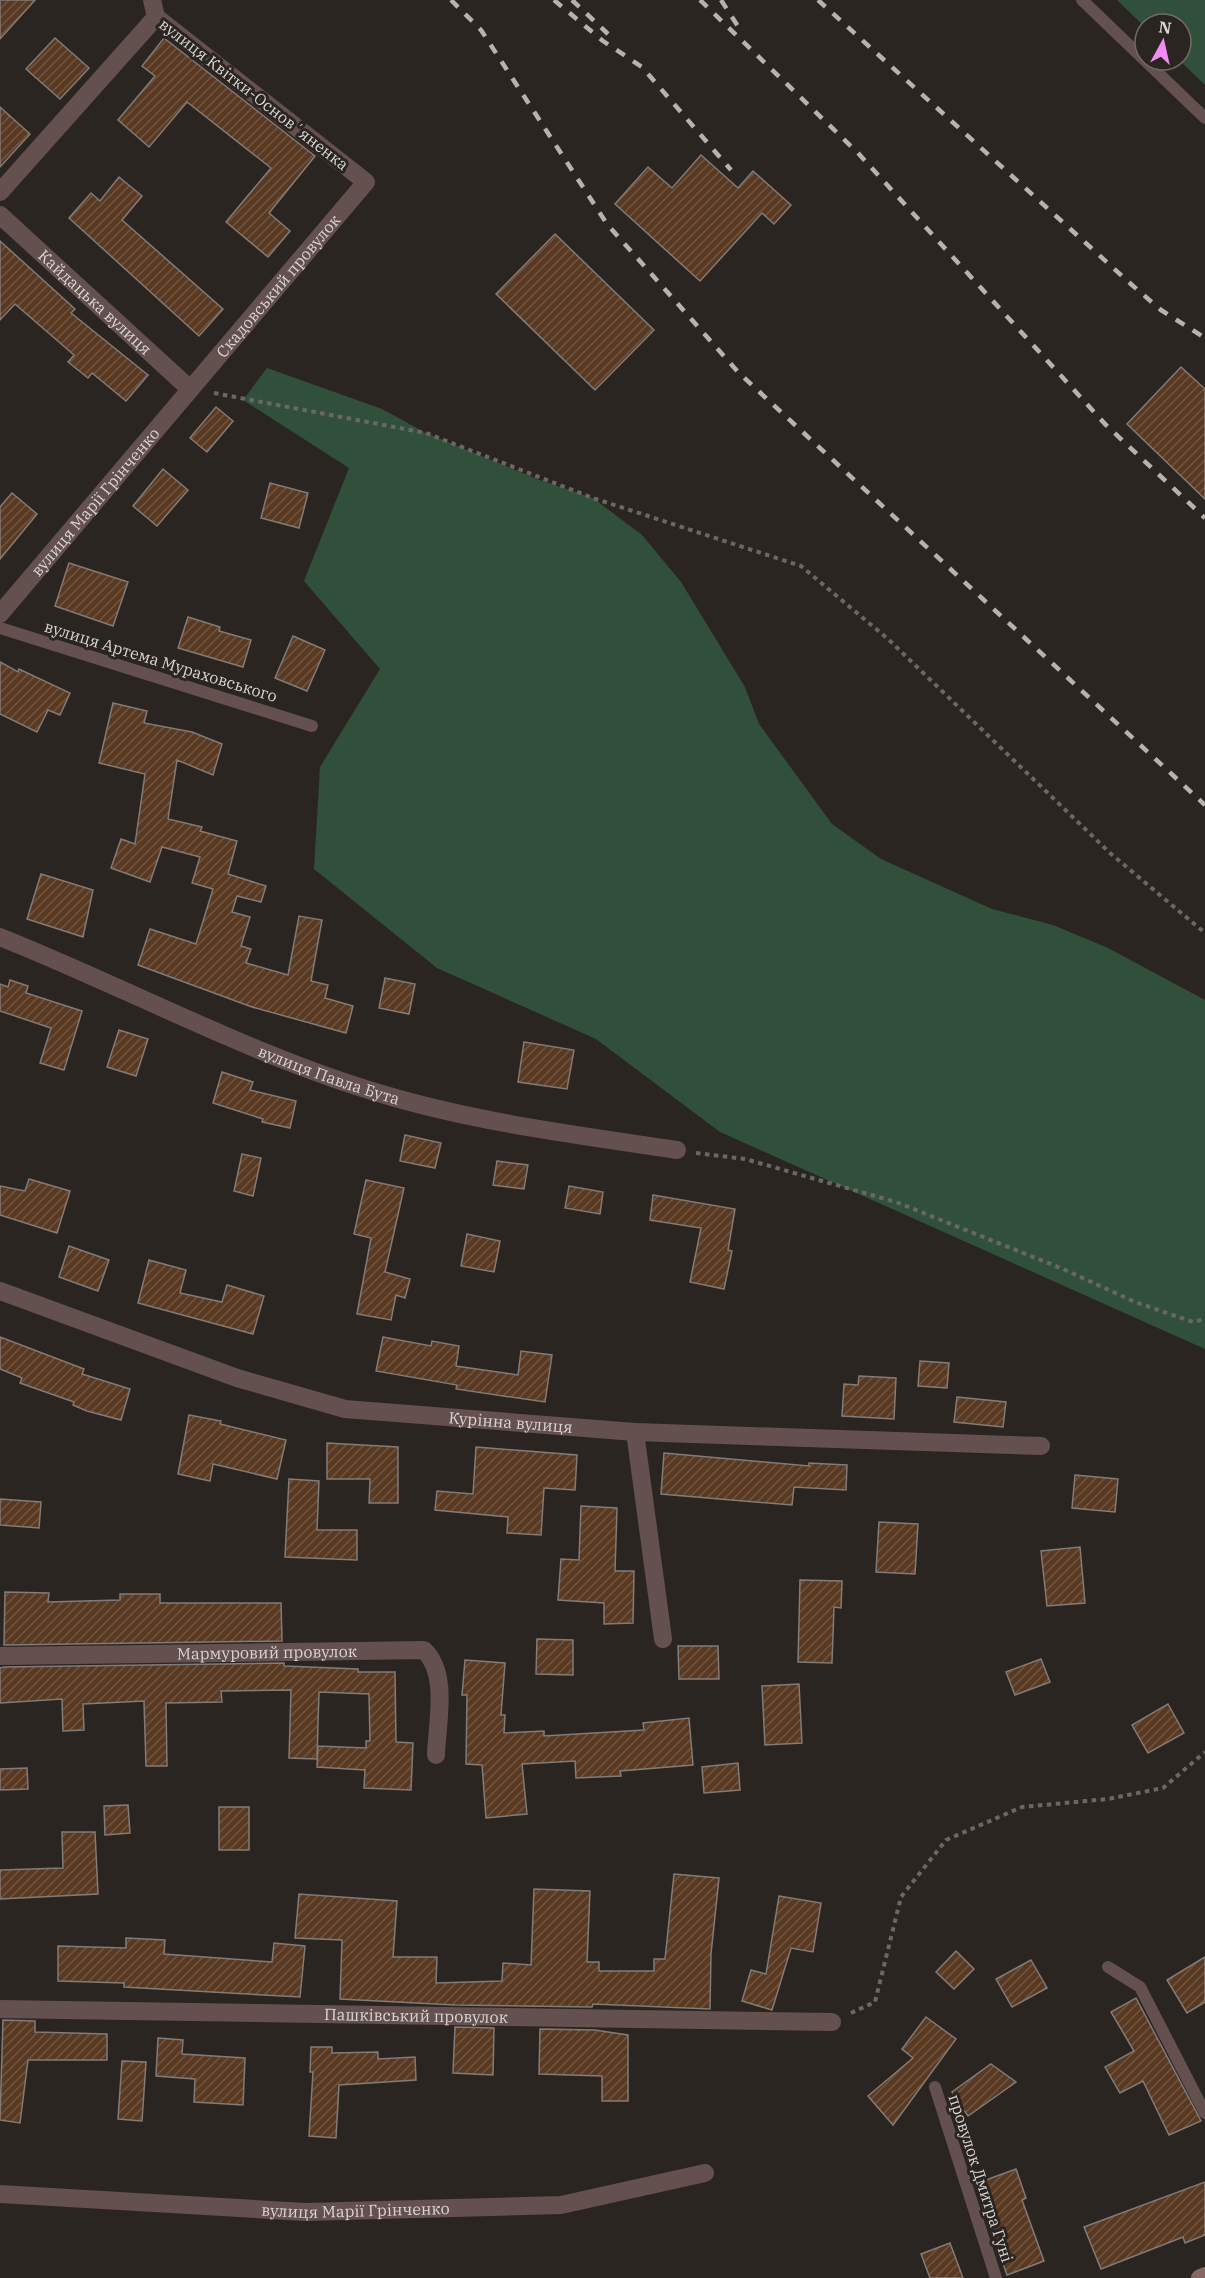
<svg xmlns="http://www.w3.org/2000/svg" width="1205" height="2278" font-family="'IBM Plex Serif',serif">
<style>
.grass{fill:#31503b}
.building{fill:url(#building-hatch);stroke:#827b77;stroke-width:1.5}
.lines{fill:none;stroke-linecap:round;stroke-linejoin:round}
.path{stroke:#6c6764;stroke-width:4;stroke-dasharray:4.5 4.5;stroke-linecap:butt}
.lane{stroke:#64504e;stroke-width:12}
.street{stroke:#64504e;stroke-width:18}
.secondary{stroke:#866764;stroke-width:18}
.rail{stroke:#b6b2af;stroke-width:4.5;stroke-dasharray:10 10;stroke-linecap:butt}
.labels{text-anchor:middle;dominant-baseline:central;stroke-width:6;stroke-linejoin:round;paint-order:stroke}
.street-label{font-size:16px;fill:#d9d6d3;stroke:#2b2522}
</style>
<defs>
<pattern id="building-hatch" width="6" height="6" patternUnits="userSpaceOnUse" patternTransform="scale(1.5)"><rect width="6" height="6" fill="#593921"/><path d="M-1 1l2-2M0 6l6-6M5 7l2-2" fill="none" stroke="#705540"/></pattern>
</defs>
<rect width="100%" height="100%" fill="#2b2522"/>
<!-- grass -->
<g class="grass">
<path d="M1117,0H1205V85L1179,60L1181,24H1145V27Z"/>
<path d="M267,368L382,409L426,433L537,479L593,498L642,535L681,582L745,687L759,724L832,824L881,859L992,909L1053,925L1108,948L1205,1000V1349L720,1132L596,1039L437,968L314,869L320,767L380,669L304,581L349,468L243,400Z"/>
</g>
<!-- building -->
<g class="building">
<path d="M0,0H35L0,39Z"/>
<path d="M55,38L89,68L60,99L26,69Z"/>
<path d="M164,38L315,156L269,213L290,231L268,257L226,222L271,168L187,102L149,147L118,120L155,76L142,66Z"/>
<path d="M0,107L30,134L0,167Z"/>
<path d="M701,155L738,188L753,171L791,205L774,224L762,213L700,281L615,204L648,167L672,188Z"/>
<path d="M119,177L142,196L122,220L223,309L199,336L69,218L91,193L100,201Z"/>
<path d="M555,234L654,330L595,390L496,294Z"/>
<path d="M0,241L75,309L71,313L148,375L126,401L92,373L88,378L68,362L74,355L15,304L0,320Z"/>
<path d="M1181,367L1205,389V499L1127,424Z"/>
<path d="M216,407L233,421L207,452L190,438Z"/>
<path d="M163,469L188,490L157,526L133,506Z"/>
<path d="M270,483L308,493L299,528L261,518Z"/>
<path d="M12,493L37,514L0,559V507Z"/>
<path d="M69,563L128,582L113,626L55,606Z"/>
<path d="M188,617L220,627L219,631L251,640L243,667L178,648Z"/>
<path d="M293,636L325,650L307,691L275,678Z"/>
<path d="M0,662L18,672L19,669L70,693L60,715L48,710L37,732L0,714Z"/>
<path d="M113,703L147,711L144,723L192,732L222,744L213,775L177,760L168,819L202,827L200,831L237,841L228,874L266,886L261,902L237,896L232,912L250,917L241,946L251,949L246,963L288,975L299,916L322,920L311,981L328,985L325,998L353,1006L346,1033L252,1007L138,965L150,929L196,944L213,889L192,883L200,857L162,847L150,882L111,868L121,839L135,844L145,774L99,763Z"/>
<path d="M41,874L93,890L83,937L27,919Z"/>
<path d="M385,978L415,984L409,1014L379,1008Z"/>
<path d="M10,980L28,986L26,993L82,1011L64,1070L40,1063L51,1028L0,1011V984L8,987Z"/>
<path d="M119,1030L148,1039L136,1076L107,1067Z"/>
<path d="M524,1042L574,1050L567,1089L518,1082Z"/>
<path d="M222,1072L253,1082L250,1090L296,1101L290,1128L262,1122L263,1119L213,1103Z"/>
<path d="M405,1135L441,1143L435,1168L400,1161Z"/>
<path d="M242,1154L261,1158L253,1196L234,1191Z"/>
<path d="M497,1161L528,1165L524,1189L493,1185Z"/>
<path d="M29,1179L70,1191L57,1233L0,1215V1186L25,1191Z"/>
<path d="M366,1180L404,1188L385,1272L410,1279L405,1298L396,1295L391,1320L357,1314L371,1238L354,1234Z"/>
<path d="M569,1186L603,1192L600,1214L565,1208Z"/>
<path d="M653,1195L735,1209L728,1250L732,1251L724,1289L690,1282L701,1228L650,1220Z"/>
<path d="M467,1234L500,1241L494,1272L461,1266Z"/>
<path d="M69,1246L109,1260L98,1291L59,1277Z"/>
<path d="M149,1260L186,1270L180,1293L222,1302L227,1285L264,1296L253,1334L138,1303Z"/>
<path d="M0,1337L84,1369L82,1374L130,1389L121,1420L87,1411L73,1405L74,1402L20,1383L22,1378L0,1369Z"/>
<path d="M383,1337L431,1346L432,1341L459,1346L456,1366L518,1375L521,1351L552,1355L545,1402L456,1389L457,1385L376,1371Z"/>
<path d="M920,1361L949,1363L947,1388L918,1386Z"/>
<path d="M859,1376L896,1378L894,1419L842,1416L844,1384L858,1385Z"/>
<path d="M957,1397L1006,1402L1003,1427L954,1422Z"/>
<path d="M189,1415L221,1421L220,1424L286,1440L277,1479L213,1464L210,1481L178,1474Z"/>
<path d="M327,1443L398,1447V1503H369L370,1479H327Z"/>
<path d="M476,1447L577,1455L575,1490L544,1488L541,1535L507,1533L508,1517L435,1510L437,1491L473,1494Z"/>
<path d="M664,1453L809,1466V1463L847,1465L846,1490L794,1487L792,1505L661,1494Z"/>
<path d="M1075,1475L1118,1479L1115,1512L1072,1508Z"/>
<path d="M289,1479L319,1481L317,1530H357V1560L285,1557Z"/>
<path d="M0,1499L41,1502L39,1528L0,1525Z"/>
<path d="M581,1506L617,1508L615,1571H634L633,1623L604,1624V1603L558,1600L561,1559L579,1560Z"/>
<path d="M879,1522L918,1524L915,1574L876,1572Z"/>
<path d="M1080,1547L1085,1603L1047,1606L1041,1551Z"/>
<path d="M800,1580L842,1581L841,1608L834,1607L832,1663L798,1662Z"/>
<path d="M5,1592L49,1593L48,1602L120,1600V1594H160V1603H281L282,1641L4,1645Z"/>
<path d="M537,1639L573,1640V1675L536,1674Z"/>
<path d="M678,1646H718L719,1679H679Z"/>
<path d="M1041,1659L1050,1682L1015,1695L1006,1672Z"/>
<path d="M465,1660L505,1663L501,1715H505L504,1733L544,1731V1736L644,1730L643,1723L689,1718L693,1765L620,1771L621,1776L576,1778L575,1761L522,1764L527,1814L486,1818L482,1765L466,1764L467,1695H462Z"/>
<path d="M284,1663V1666L358,1669V1672H395L396,1742L413,1743L411,1790L364,1788L365,1770L317,1767L318,1746L366,1748V1741H370L369,1694L319,1692L317,1759L289,1758L291,1690L221,1691L222,1702L166,1703L167,1766H146L144,1701L83,1704L84,1730L63,1731L62,1699L0,1703V1668L4,1667Z"/>
<path d="M799,1684L802,1743L765,1745L762,1686Z"/>
<path d="M1168,1704L1184,1733L1148,1753L1132,1725Z"/>
<path d="M738,1763L740,1790L704,1793L702,1767Z"/>
<path d="M27,1768L28,1789L0,1790V1769Z"/>
<path d="M128,1805L130,1833L105,1835L104,1806Z"/>
<rect x="219" y="1807" width="30" height="43"/>
<path d="M62,1832H95L98,1894L0,1899V1870L63,1868Z"/>
<path d="M674,1874L719,1878L711,1954L710,2009L593,2004L592,2007L455,2005L340,1999L342,1940L295,1938L299,1894L397,1901L393,1957H437L436,1983L502,1981L503,1963L531,1965L534,1889L590,1891L587,1962H599V1971H654V1959H665Z"/>
<path d="M779,1896L821,1903L813,1952L791,1948L772,2010L742,2001L751,1970L766,1974Z"/>
<path d="M126,1938L165,1940L164,1954L272,1962L274,1943L305,1946L300,1997L124,1987V1983L58,1981V1946L126,1948Z"/>
<path d="M956,1951L974,1969L954,1989L936,1972Z"/>
<path d="M1205,1957V2002L1187,2013L1167,1980Z"/>
<path d="M1031,1960L1047,1988L1012,2007L996,1979Z"/>
<path d="M1136,1998L1201,2121L1169,2135L1143,2081L1120,2093L1105,2067L1134,2051L1111,2012Z"/>
<path d="M926,2017L956,2039L893,2125L868,2096L913,2058L902,2049Z"/>
<path d="M3,2020L35,2021V2032L107,2034V2060H28L20,2123L0,2120Z"/>
<path d="M455,2027L494,2028L493,2075L453,2073Z"/>
<path d="M540,2029L595,2030L628,2035V2101H602V2076L539,2074Z"/>
<path d="M158,2038L183,2040L182,2054L245,2058L243,2105L194,2102L195,2079L156,2076Z"/>
<path d="M311,2047H332V2053L378,2052V2059L415,2057L416,2080L339,2085L336,2138L309,2136L313,2072H310Z"/>
<path d="M122,2061L146,2062L142,2121L118,2119Z"/>
<path d="M991,2064L1016,2082L968,2116L952,2092Z"/>
<path d="M1016,2169L1026,2198L1022,2200L1044,2261L1007,2275L975,2184Z"/>
<path d="M1205,2182V2235L1185,2243L1183,2237L1101,2269L1084,2227Z"/>
<path d="M950,2243L963,2278H930L921,2254Z"/>
</g>
<g class="lines">
<!-- path -->
<g class="path">
<path d="M214,393L426,433L593,498L801,566L888,639L1110,853L1205,933"/>
<path d="M696,1153L745,1159L896,1202L1063,1269L1135,1302L1193,1322L1205,1319"/>
<path d="M851,2013L875,2002L901,1897L946,1840L1022,1807L1108,1799L1163,1788L1205,1752"/>
</g>
<!-- lane -->
<g class="lane">
<path d="M1082,0L1205,118"/>
<path d="M0,628L312,726"/>
<path d="M1108,1967L1140,1987L1205,2113"/>
<path d="M935,2087L996,2278"/>
</g>
<!-- street -->
<g class="street">
<path d="M0,192L156,17"/>
<path id="s1" d="M0,215L190,389"/>
<path id="s2" d="M0,614L366,182L156,17L152,0"/>
<path id="s3" d="M0,937C128,988 250,1055 382,1094C478,1123 579,1135 677,1150"/>
<path id="s4" d="M0,1291L237,1378L345,1409L635,1432L1041,1446"/>
<path d="M635,1432L663,1639"/>
<path id="s5" d="M0,1656L424,1650C449,1674 437,1722 436,1755"/>
<path id="s6" d="M0,2009L832,2022"/>
<path id="s7" d="M0,2194L305,2212L561,2205L705,2173"/>
</g>
<!-- secondary -->
<path class="secondary" d="M1200,2278L1205,2276"/>
<!-- rail -->
<g class="rail">
<path d="M451,0L481,30L607,224L739,373L1205,805"/>
<path d="M554,0L603,41L642,67L731,170"/>
<path d="M572,0L608,34"/>
<path d="M700,0L858,153L1105,424L1205,518"/>
<path d="M721,0L741,31"/>
<path d="M818,0L1132,285L1161,310L1205,338"/>
</g>
</g>
<g class="labels">
<!-- street labels -->
<g class="street-label">
<text transform="translate(254 94) rotate(38)">вулиця Квітки-Основʼяненка</text>
<text stroke="none"><textPath href="#s2" startOffset="430">Скадовський провулок</textPath></text>
<text stroke="none"><textPath href="#s1" startOffset="129">Кайдацька вулиця</textPath></text>
<text stroke="none"><textPath href="#s2" startOffset="147">вулиця Марії Грінченко</textPath></text>
<text transform="translate(161 661) rotate(17)">вулиця Артема Мураховського</text>
<text stroke="none"><textPath href="#s3" startOffset="357">вулиця Павла Бута</textPath></text>
<text stroke="none"><textPath href="#s4" startOffset="531">Курінна вулиця</textPath></text>
<text stroke="none"><textPath href="#s5" startOffset="267">Мармуровий провулок</textPath></text>
<text stroke="none"><textPath href="#s6" startOffset="416">Пашківський провулок</textPath></text>
<text transform="translate(981 2178) rotate(72)">провулок Дмитра Гуні</text>
<text stroke="none"><textPath href="#s7" startOffset="356">вулиця Марії Грінченко</textPath></text>
</g>
</g>
<!-- north arrow -->
<g transform="translate(1163 42) rotate(8)"><circle r="28" fill="#2b2522" stroke="#716c69" stroke-width="1.5"/>
<path d="M0-4.5L10 22L0 15L-10 22Z" fill="#f28af3"/>
<text y="-9" font-size="16" font-weight="bold" text-anchor="middle" fill="#d9d6d3">N</text>
</g>
</svg>
